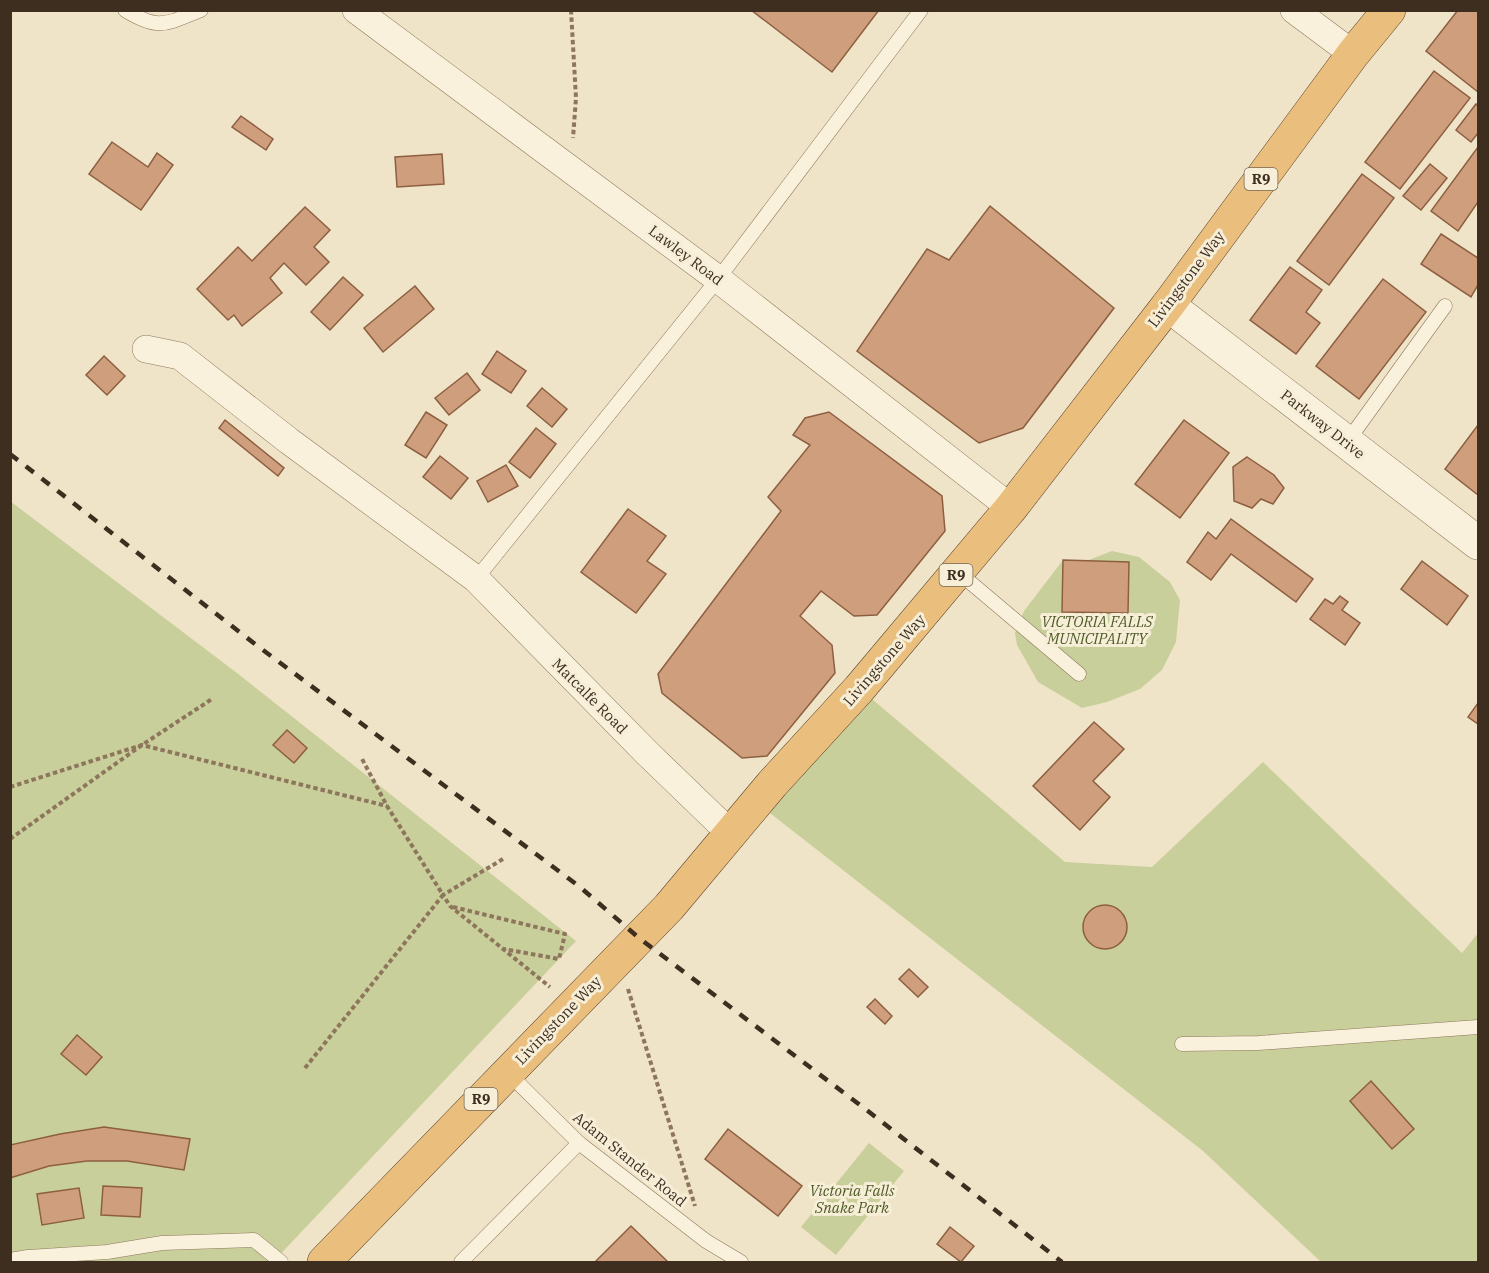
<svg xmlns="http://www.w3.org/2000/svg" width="1489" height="1273" font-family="'IBM Plex Serif',serif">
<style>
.green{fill:#c9cf9b}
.building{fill:#cf9f7d;stroke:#8d5f41;stroke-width:1.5}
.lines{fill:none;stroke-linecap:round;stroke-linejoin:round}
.service-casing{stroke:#8d765c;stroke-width:15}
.minor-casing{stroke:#8d765c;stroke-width:28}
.tertiary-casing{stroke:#8d765c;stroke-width:34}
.trunk-casing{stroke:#5b4430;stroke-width:34}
.path{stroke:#8d765c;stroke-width:4;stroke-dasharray:4.5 3;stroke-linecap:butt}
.service{stroke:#faf1dc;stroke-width:14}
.minor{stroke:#faf1dc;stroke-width:27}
.tertiary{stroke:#faf1dc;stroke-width:33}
.trunk{stroke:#eabe7c;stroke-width:33}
.rail{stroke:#3d2e20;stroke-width:4.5;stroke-dasharray:10 10;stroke-linecap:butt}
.labels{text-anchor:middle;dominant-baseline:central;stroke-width:6;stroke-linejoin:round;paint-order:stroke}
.shield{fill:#f7eed8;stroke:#756857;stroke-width:1.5}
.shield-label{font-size:14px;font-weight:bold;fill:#3d2e20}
.street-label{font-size:15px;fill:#3d2e20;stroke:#f7eed8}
.park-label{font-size:15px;font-style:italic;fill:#4d5a26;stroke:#f7eed8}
</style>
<rect width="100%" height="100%" fill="#f0e4c8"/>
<!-- green -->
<g class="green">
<path d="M10,501L237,673L576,941L273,1262H11Z"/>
<path d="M1112,551L1139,557L1170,582L1180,600L1176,642L1162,670L1140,689L1107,702L1082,708L1038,682L1017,645L1015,633L1024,611L1063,560L1086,561Z"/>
<path d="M866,694L1065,862L1152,867L1263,762L1462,953L1478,933V1262H1321L1203,1151L766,810Z"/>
<path d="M869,1143L904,1171L836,1255L801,1227Z"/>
</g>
<!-- building -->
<g class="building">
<path d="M751,10H879L832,72Z"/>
<path d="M1458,10H1478V92L1426,51Z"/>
<path d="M1434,71L1470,98L1400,189L1365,162Z"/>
<path d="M1476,104L1478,106V133L1471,142L1456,130Z"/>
<path d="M241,116L273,139L266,150L232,127Z"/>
<path d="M112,142L148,167L157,153L173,165L141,210L89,174Z"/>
<path d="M1478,147V202L1458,231L1431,211Z"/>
<path d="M442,154L444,184L397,187L395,157Z"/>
<path d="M1430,164L1447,178L1421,210L1403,196Z"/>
<path d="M1362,174L1394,198L1329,285L1297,261Z"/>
<path d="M990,206L1114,308L1023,428L979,443L857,351L927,249L949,260Z"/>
<path d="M305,207L330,230L314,247L329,262L306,285L284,263L270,278L282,293L242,326L234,315L228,320L197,289L238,247L252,261Z"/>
<path d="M1441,234L1478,258V285L1471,297L1421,264Z"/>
<path d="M1290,267L1322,290L1306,312L1320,323L1296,354L1250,320Z"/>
<path d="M343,277L363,295L330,330L311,312Z"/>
<path d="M1383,279L1426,312L1359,399L1316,366Z"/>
<path d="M415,286L434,309L383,352L364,328Z"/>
<path d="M497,351L526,371L511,393L482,374Z"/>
<path d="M104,356L125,376L107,395L86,375Z"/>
<path d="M467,373L480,390L449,415L435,398Z"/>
<path d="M542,388L567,409L552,427L527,406Z"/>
<path d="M426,412L447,425L426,458L405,445Z"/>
<path d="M829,412L942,496L945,531L877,615L854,616L821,591L800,616L832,645L835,673L767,756L742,758L662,693L658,674L781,511L768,497L810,445L793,435L805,418Z"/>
<path d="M225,420L284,468L278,476L219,428Z"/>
<path d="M1184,420L1229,453L1180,518L1135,484Z"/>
<path d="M1478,425V495L1445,469Z"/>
<path d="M536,428L556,444L530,478L509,462Z"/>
<path d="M440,456L468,478L451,499L423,477Z"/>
<path d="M1247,457L1274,475L1284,488L1273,504L1261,499L1252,508L1234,501L1233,467Z"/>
<path d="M506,465L518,486L488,502L477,481Z"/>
<path d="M628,509L666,536L647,561L666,574L636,613L581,572Z"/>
<path d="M1231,519L1313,579L1296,602L1231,554L1211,580L1187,562L1208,532L1216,539Z"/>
<path d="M1063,560L1129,562L1128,613L1062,612Z"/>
<path d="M1422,561L1468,596L1447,625L1401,589Z"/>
<path d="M1340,596L1348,602L1342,610L1360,623L1345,645L1310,619L1325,599L1333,604Z"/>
<path d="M1478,703V724L1468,717Z"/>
<path d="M1094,722L1124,749L1093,781L1110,797L1080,830L1033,786Z"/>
<path d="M287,730L307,748L294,763L273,745Z"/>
<circle cx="1105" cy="927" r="22"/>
<path d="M909,969L928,987L918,997L899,979Z"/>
<path d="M875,999L892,1016L885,1024L867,1007Z"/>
<path d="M77,1035L102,1057L86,1075L61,1054Z"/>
<path d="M1371,1081L1414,1129L1392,1149L1350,1101Z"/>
<path d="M104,1127L190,1139L184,1170L127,1161H87L49,1166L10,1178V1145L60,1134Z"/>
<path d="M728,1129L802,1186L778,1216L705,1159Z"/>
<path d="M103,1186L142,1188L140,1217L101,1215Z"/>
<path d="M79,1188L84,1218L42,1225L37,1194Z"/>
<path d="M631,1226L668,1262H595Z"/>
<path d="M950,1227L974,1246L961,1262L937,1244Z"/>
</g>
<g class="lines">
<!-- service casing -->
<g class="service-casing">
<g id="service">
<path d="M125,10C159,31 166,24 201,10"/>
<path d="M1347,442L1445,306"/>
<path d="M958,572L1079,674"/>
<path d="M476,579L718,279L921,10"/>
<path d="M1182,1044L1258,1043L1478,1027"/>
<path d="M508,1073L579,1143L706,1241L741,1262"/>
<path d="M10,1260L28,1257L107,1252L162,1243L254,1240L281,1262"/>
<path d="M461,1262L579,1143"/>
</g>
</g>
<!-- minor casing -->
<g class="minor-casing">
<g id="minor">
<path d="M356,10L718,279L1011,508"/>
<path d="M1294,10L1353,54"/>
<path d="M146,349L180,356L289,441L476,579L647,753L731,834"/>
</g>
</g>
<!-- tertiary casing -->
<g class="tertiary-casing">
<path id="tertiary" d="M1168,305L1478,543"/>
</g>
<!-- trunk casing -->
<g class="trunk-casing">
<path id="trunk" d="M324,1262L669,907L772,784L859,689L1011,508L1168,305L1353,54L1389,10"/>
</g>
<!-- path -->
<g class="path">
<path d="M571,10L576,98L573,138"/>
<path d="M10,787L142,745L387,806"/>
<path d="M10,839L142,745L212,699"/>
<path d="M503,859L443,895L450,906L550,987"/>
<path d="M453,907L565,934L559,959L504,949"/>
<path d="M628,989L695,1206"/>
<path d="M305,1068L443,895L387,806L361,757"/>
</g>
<!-- service -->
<use href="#service" class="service"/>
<!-- minor -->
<use href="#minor" class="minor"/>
<!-- tertiary -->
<use href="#tertiary" class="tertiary"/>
<!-- trunk -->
<use href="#trunk" class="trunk"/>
<!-- rail -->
<path class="rail" d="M10,454L255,644L580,887L639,938L864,1108L1062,1262"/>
</g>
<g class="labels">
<!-- shield labels -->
<g class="shield">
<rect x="1244.5" y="168" width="33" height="22" rx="4.5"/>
<rect x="939.5" y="564" width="33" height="22" rx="4.5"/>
<rect x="464.5" y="1088" width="33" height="22" rx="4.5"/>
</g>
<g class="shield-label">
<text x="1261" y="179">R9</text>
<text x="956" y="575">R9</text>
<text x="481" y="1099">R9</text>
</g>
<!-- street labels -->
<g class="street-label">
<text transform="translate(686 255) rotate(37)">Lawley Road</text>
<text transform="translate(1186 279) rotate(-53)">Livingstone Way</text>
<text transform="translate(1323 424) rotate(38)">Parkway Drive</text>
<text transform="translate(884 660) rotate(-49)">Livingstone Way</text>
<text transform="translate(590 696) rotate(45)">Matcalfe Road</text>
<text transform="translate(558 1020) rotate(-46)">Livingstone Way</text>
<text transform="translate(630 1159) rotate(39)">Adam Stander Road</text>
</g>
<!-- park labels -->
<g class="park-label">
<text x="1097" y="621">VICTORIA FALLS<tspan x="1097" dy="17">MUNICIPALITY</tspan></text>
<text x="852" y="1190">Victoria Falls<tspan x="852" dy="17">Snake Park</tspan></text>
</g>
</g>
<!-- border -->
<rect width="1489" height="1273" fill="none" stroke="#3d2e20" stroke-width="24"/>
</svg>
